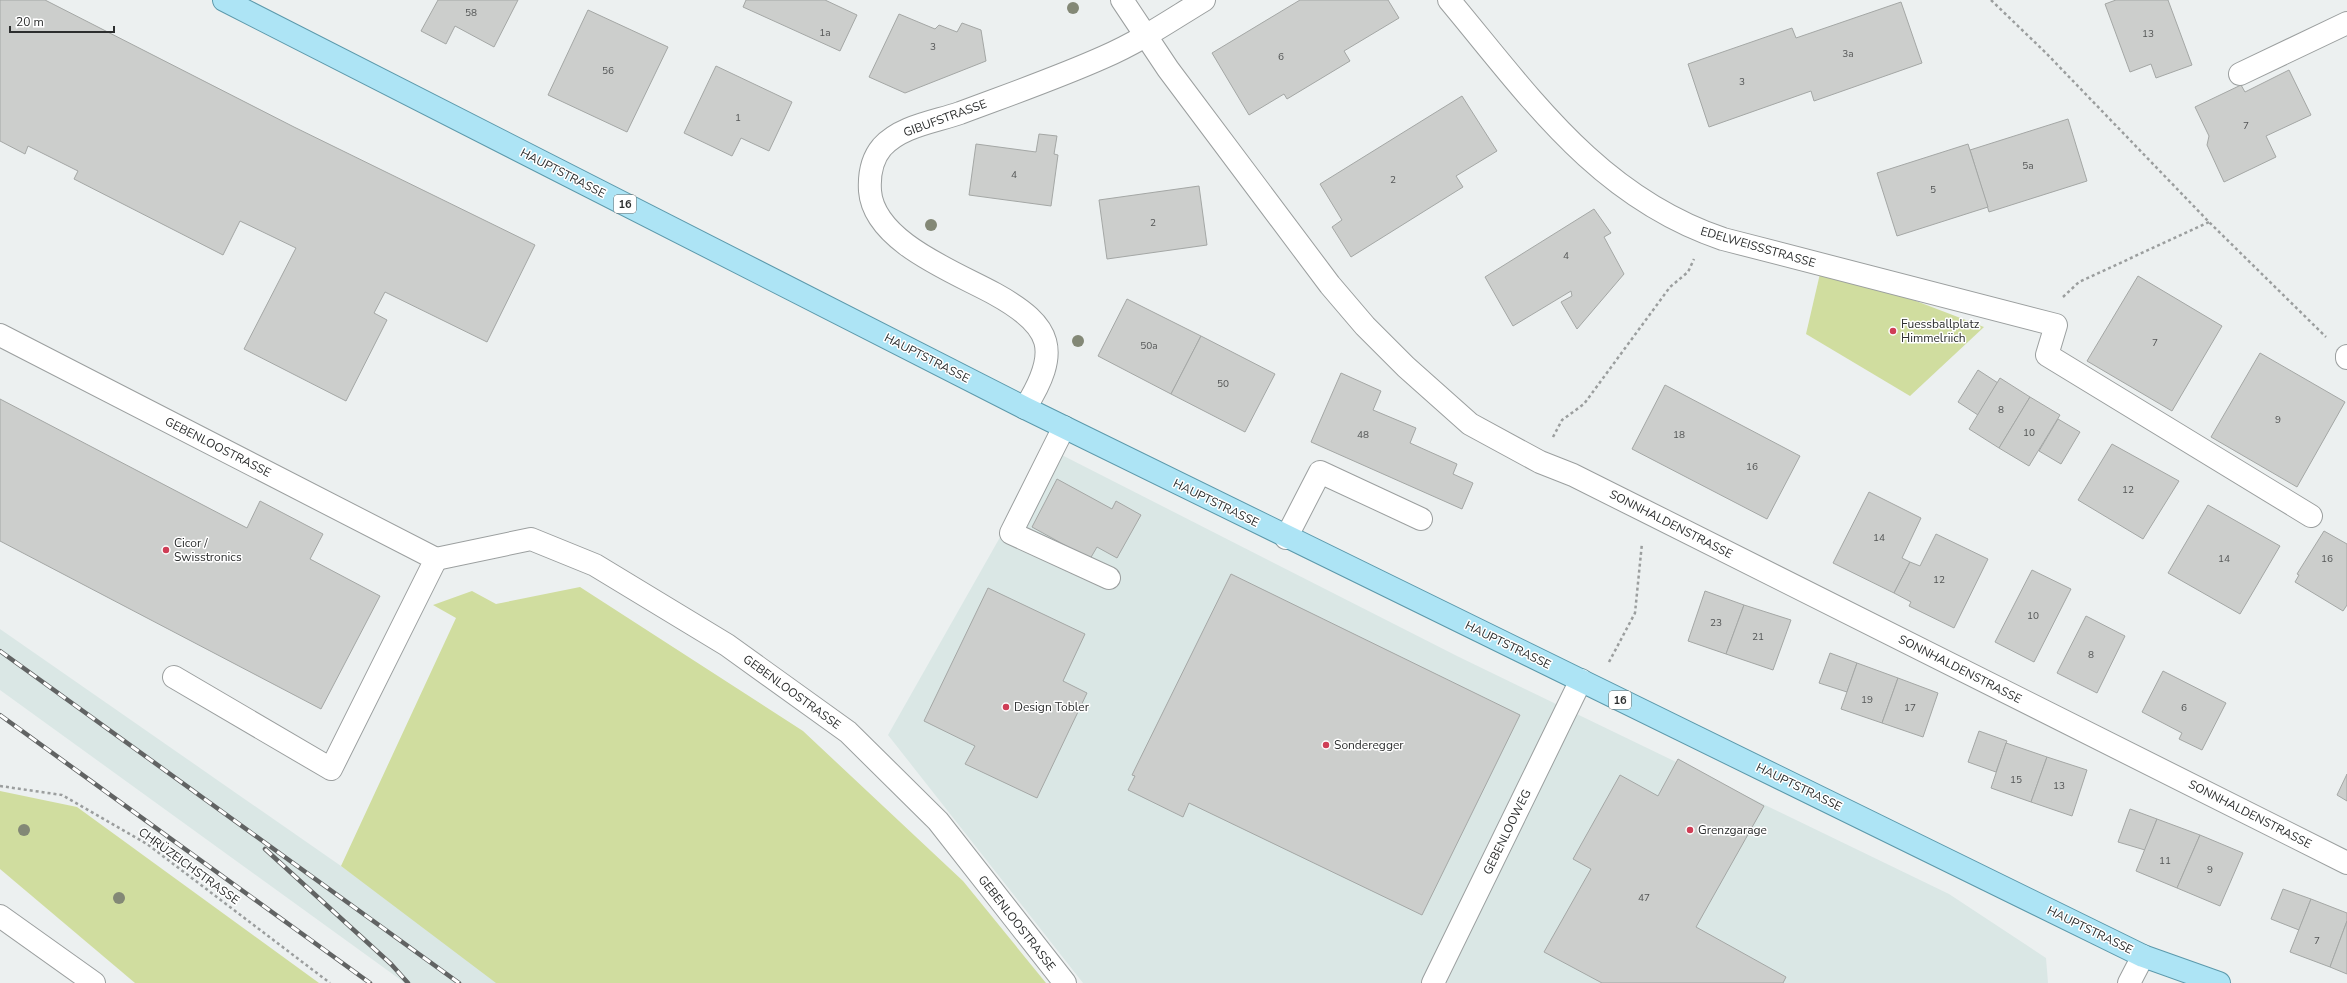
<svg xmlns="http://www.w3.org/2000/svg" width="2347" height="983" font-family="'Nunito Sans',sans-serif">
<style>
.built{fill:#dae7e5}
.green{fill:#d0dd9f}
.building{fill:#cccecc;stroke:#a4a7a5}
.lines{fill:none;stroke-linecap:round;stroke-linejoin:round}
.minor-casing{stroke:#9b9f9f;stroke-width:24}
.major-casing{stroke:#5c99ab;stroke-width:24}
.path{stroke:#9b9e9e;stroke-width:2.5;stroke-dasharray:3 3;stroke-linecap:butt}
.minor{stroke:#fff;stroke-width:22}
.major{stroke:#ade4f5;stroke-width:22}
.rail-casing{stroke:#616363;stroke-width:4.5}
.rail{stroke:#fff;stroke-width:3;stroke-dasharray:9;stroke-linecap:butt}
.tree{fill:#838876}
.poi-dot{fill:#cf3e56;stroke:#fff;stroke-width:1.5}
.labels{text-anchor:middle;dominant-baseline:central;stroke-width:3;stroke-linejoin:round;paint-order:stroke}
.number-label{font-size:10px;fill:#545656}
.shield{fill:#fff;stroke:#6b6d6d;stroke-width:1}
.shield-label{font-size:11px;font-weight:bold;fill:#2c2e2e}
.street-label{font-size:12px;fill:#2c2e2e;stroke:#fff}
.poi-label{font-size:12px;fill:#2c2e2e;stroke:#fff;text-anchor:start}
</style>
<rect width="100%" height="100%" fill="#ecf0f0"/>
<!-- built -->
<g class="built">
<path d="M1050,449L1457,656L1949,894L2046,958L2048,983H1083L888,735Z"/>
<path d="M0,629L341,866L502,983H405L0,690Z"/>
</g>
<!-- green -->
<g class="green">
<path d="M1822,265L1984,327L1910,396L1806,334Z"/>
<path d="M580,587L803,731L963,881L1046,983H496L341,866L456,618L433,605L472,591L496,604Z"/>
<path d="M0,791L77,807L319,983H135L0,869Z"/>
</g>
<!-- building -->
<g class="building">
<path d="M0,0H45L294,127L535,245L487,342L385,292L374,313L387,320L346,401L244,349L296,248L240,221L223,255L74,179L78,171L28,146L25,154L0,141Z"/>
<path d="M438,0H518L494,47L455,26L446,44L421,31Z"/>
<path d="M746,0H825L857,15L840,51L743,7Z"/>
<path d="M1300,0H1388L1399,18L1344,51L1350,61L1287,99L1284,94L1249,115L1212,53Z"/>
<path d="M2116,0H2168L2192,65L2156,78L2151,64L2130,72L2105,4Z"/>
<path d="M1901,2L1922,63L1814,101L1811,91L1709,127L1688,64L1792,28L1796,38Z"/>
<path d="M588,10L668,47L627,132L548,95Z"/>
<path d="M899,14L935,29L939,25L957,32L962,23L981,30L986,61L905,93L869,77Z"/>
<path d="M716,66L792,102L769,151L741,138L732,156L684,133Z"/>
<path d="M2289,70L2311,115L2266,136L2276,157L2224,182L2207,145L2209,136L2195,107L2241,85L2245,92Z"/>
<path d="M1462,96L1497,151L1456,176L1463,187L1351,257L1332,227L1342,220L1320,184Z"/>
<path d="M2068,119L2087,181L1989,212L1970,150Z"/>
<path d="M1039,134L1057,136L1054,154L1058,155L1051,206L969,195L976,144L1036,152Z"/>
<path d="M1968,144L1988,207L1897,236L1877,173Z"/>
<path d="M1199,186L1207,245L1107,259L1099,200Z"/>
<path d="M1594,209L1611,233L1604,237L1624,274L1577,329L1561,302L1572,296L1571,291L1513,326L1485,277Z"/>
<path d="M2138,276L2222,326L2172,411L2087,361Z"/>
<path d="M1127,299L1201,336L1171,394L1098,356Z"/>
<path d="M1201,336L1275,374L1245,432L1171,394Z"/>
<path d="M2260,353L2345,402L2297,487L2211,437Z"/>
<path d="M1978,370L1998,383L1978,415L1958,402Z"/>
<path d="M1341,373L1381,391L1373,410L1416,428L1410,443L1457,464L1453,474L1473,483L1462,509L1311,442Z"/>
<path d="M2000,378L2030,397L1999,448L1969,429Z"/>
<path d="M1665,385L1800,456L1767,519L1632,449Z"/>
<path d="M2030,397L2060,415L2029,466L1999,448Z"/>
<path d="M0,399L247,528L260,501L323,534L310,559L380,596L321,709L0,541Z"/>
<path d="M2058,419L2080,432L2061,464L2039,451Z"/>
<path d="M2112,444L2179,481L2143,539L2078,500Z"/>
<path d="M1057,479L1112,509L1116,501L1141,515L1117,558L1097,547L1090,559L1032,527Z"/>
<path d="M1869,492L1921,518L1902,558L1910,562L1894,593L1833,563Z"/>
<path d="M2208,505L2280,546L2240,614L2168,573Z"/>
<path d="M2324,531L2347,544V605L2343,611L2295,582L2299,575L2297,574Z"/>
<path d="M1936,534L1988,559L1954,628L1909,606L1911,602L1894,593L1910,562L1920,566Z"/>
<path d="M2032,570L2071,589L2034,662L1995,642Z"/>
<path d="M1231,574L1520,715L1422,915L1189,803L1183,817L1128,790L1135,776L1132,775Z"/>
<path d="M988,588L1085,634L1063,681L1087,693L1037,798L965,764L975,746L924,721Z"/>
<path d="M1705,591L1744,605L1726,654L1688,641Z"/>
<path d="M1744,605L1791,620L1773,670L1726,654Z"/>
<path d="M2086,616L2125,636L2097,693L2057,673Z"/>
<path d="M1830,653L1857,663L1847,692L1819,683Z"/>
<path d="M1857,663L1898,678L1882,723L1841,709Z"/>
<path d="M2163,671L2226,703L2202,750L2179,739L2182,733L2142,712Z"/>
<path d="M1898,678L1938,693L1923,737L1882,723Z"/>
<path d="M1979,731L2007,741L1996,772L1968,762Z"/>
<path d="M2006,743L2047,757L2031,802L1991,788Z"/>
<path d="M2047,757L2087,770L2072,816L2031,802Z"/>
<path d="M1678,759L1764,806L1696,927L1786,977L1783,983H1602L1544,952L1591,869L1573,859L1620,775L1658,796Z"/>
<path d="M2347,774V801L2337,795Z"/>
<path d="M2130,809L2157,819L2145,850L2118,842Z"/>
<path d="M2157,819L2200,835L2177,888L2136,871Z"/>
<path d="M2200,835L2243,853L2220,906L2177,888Z"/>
<path d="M2283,889L2311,899L2299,930L2271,919Z"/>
<path d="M2311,899L2347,913V921L2330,967L2290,952Z"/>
<path d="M2347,921V974L2330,967Z"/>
</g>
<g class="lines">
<!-- minor casing -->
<g class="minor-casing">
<g id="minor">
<path d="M1122,0L1168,69L1330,285L1365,326L1406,367L1470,424L1540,462L1573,475L1645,511L2347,863"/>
<path d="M1449,0C1530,97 1598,197 1723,239L2056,325L2047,355L2311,516"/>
<path d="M2240,74L2347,23"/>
<path d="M0,335L436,559L331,769L174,677"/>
<path d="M2347,356V358"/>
<path d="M1025,408C1061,351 1053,326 995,294C955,272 874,242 870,191C869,175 871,160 882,147C901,126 934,122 960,113C1008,95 1057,78 1104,57C1139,42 1171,20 1204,0"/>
<path d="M1064,427L1011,533L1109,578"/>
<path d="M1286,538L1320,472L1421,519"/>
<path d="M436,559L531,539L595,565L727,645L848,732L938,821L1065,983"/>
<path d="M0,916L94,983"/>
<path d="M1433,983L1581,680"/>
<path d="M2129,983L2143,956"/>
</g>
</g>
<!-- major casing -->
<g class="major-casing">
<path id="major" d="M224,0L1025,408L2143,956L2219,983"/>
</g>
<!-- path -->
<g class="path">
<path d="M1991,0L2046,53L2209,222L2326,337"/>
<path d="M2063,297L2079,282L2209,222"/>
<path d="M1553,437L1562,420L1584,404L1670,287L1688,272L1694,259"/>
<path d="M1609,662L1635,613L1642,543"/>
<path d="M0,786L62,795L147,844L330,983"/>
</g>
<!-- minor -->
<use href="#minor" class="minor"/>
<!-- major -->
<use href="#major" class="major"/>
<!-- rail casing -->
<g class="rail-casing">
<g id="rail">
<path d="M0,651L459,983"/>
<path d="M0,715L370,983"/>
<path d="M265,849L391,964L408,983"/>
</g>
</g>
<!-- rail -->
<use href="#rail" class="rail"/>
</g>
<!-- trees -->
<g class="tree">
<circle cx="1073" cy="8" r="6"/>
<circle cx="931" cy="225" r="6"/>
<circle cx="1078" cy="341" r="6"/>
<circle cx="24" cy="830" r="6"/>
<circle cx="119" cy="898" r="6"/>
</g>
<!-- markers -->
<g class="poi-dot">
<circle cx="1893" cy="331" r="4"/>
<circle cx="166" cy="550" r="4"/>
<circle cx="1006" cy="707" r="4"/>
<circle cx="1326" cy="745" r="4"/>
<circle cx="1690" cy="830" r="4"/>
</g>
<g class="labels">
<!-- number labels -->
<g class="number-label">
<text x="471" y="13">58</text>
<text x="825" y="33">1a</text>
<text x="2148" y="34">13</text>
<text x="933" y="47">3</text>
<text x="1848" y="54">3a</text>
<text x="1281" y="57">6</text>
<text x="608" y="71">56</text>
<text x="1742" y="82">3</text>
<text x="738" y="118">1</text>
<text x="2246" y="126">7</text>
<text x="2028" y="166">5a</text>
<text x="1014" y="175">4</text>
<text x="1393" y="180">2</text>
<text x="1933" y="190">5</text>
<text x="1153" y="223">2</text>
<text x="1566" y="256">4</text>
<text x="2155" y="343">7</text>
<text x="1149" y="346">50a</text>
<text x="1223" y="384">50</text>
<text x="2001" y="410">8</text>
<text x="2278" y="420">9</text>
<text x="2029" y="433">10</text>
<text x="1363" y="435">48</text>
<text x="1679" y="435">18</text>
<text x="1752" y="467">16</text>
<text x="2128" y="490">12</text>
<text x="1879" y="538">14</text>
<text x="2224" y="559">14</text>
<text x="2327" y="559">16</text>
<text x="1939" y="580">12</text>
<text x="2033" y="616">10</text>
<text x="1716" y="623">23</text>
<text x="1758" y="637">21</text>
<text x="2091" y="655">8</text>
<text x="1867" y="700">19</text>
<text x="1910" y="708">17</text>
<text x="2184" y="708">6</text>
<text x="2016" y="780">15</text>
<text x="2059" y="786">13</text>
<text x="2165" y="861">11</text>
<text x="2210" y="870">9</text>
<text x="1644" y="898">47</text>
<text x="2317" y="941">7</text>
</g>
<!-- shield labels -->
<g class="shield">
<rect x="614" y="195" width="22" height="18" rx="3"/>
<rect x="1609" y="691" width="22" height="18" rx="3"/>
</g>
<g class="shield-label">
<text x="625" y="204">16</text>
<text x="1620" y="700">16</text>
</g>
<!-- street labels -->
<g class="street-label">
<text transform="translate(945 118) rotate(-20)">GIBUFSTRASSE</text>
<text transform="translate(563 173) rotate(27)">HAUPTSTRASSE</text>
<text transform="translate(1758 247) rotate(16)">EDELWEISSSTRASSE</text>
<text transform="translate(927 358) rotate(27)">HAUPTSTRASSE</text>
<text transform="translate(218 447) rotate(27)">GEBENLOOSTRASSE</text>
<text transform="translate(1216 503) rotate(26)">HAUPTSTRASSE</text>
<text transform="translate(1671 524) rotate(27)">SONNHALDENSTRASSE</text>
<text transform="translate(1508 645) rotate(26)">HAUPTSTRASSE</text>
<text transform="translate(1960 669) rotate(27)">SONNHALDENSTRASSE</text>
<text transform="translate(792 692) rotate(36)">GEBENLOOSTRASSE</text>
<text transform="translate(1799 787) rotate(26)">HAUPTSTRASSE</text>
<text transform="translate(2250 814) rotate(27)">SONNHALDENSTRASSE</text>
<text transform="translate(1507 832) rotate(-64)">GEBENLOOWEG</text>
<text transform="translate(189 866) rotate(36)">CHRÜZEICHSTRASSE</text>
<text transform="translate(1017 923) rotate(52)">GEBENLOOSTRASSE</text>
<text transform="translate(2090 930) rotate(26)">HAUPTSTRASSE</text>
</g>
<!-- poi labels -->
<g class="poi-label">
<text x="1901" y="324">Fuessballplatz<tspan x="1901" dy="14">Himmelriich</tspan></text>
<text x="174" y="543">Cicor /<tspan x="174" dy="14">Swisstronics</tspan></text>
<text x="1014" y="707">Design Tobler</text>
<text x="1334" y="745">Sonderegger</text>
<text x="1698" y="830">Grenzgarage</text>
</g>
</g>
<!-- scale -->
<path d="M10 26v6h104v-6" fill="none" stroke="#2c2e2e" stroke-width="2"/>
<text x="16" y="26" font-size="12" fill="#2c2e2e" stroke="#ffffff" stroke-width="3" paint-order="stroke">20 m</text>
</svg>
